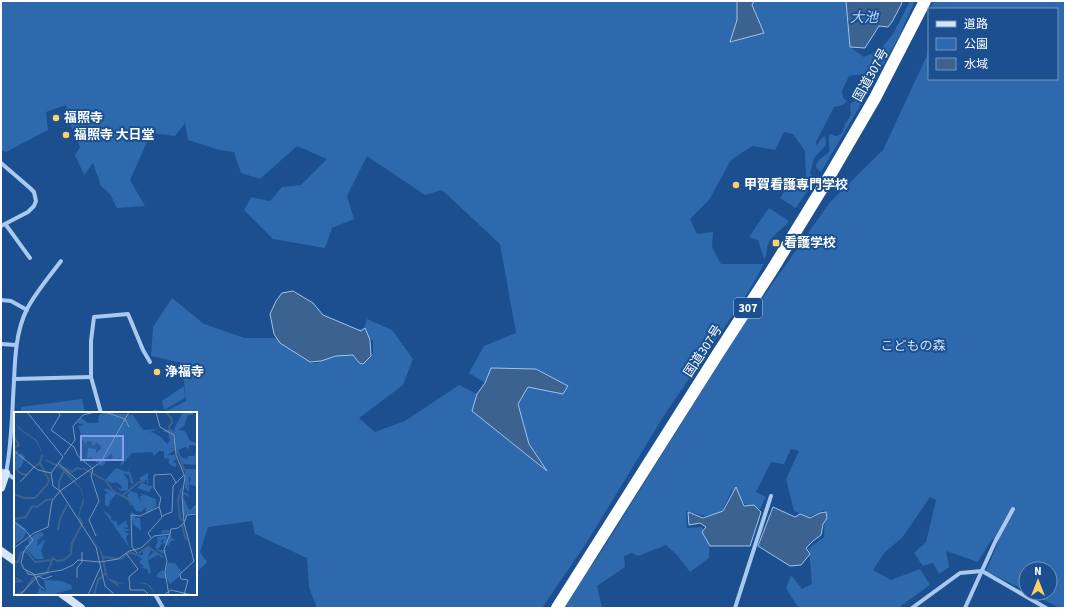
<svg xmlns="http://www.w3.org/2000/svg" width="1066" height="609" font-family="'Source Sans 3','Noto Sans JP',sans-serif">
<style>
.green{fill:#2e69ad}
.water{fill:#3c6290;stroke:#9cc4f0}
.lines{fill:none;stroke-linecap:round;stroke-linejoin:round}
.street{stroke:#a9c9ee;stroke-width:4}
.secondary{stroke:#d6e6fa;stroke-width:8}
.highway{stroke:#fff;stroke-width:12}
.poi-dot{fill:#ffd166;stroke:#1b4f8f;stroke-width:1.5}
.labels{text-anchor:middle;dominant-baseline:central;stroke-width:4;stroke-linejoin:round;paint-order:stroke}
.shield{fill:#1b4f8f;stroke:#bbcadd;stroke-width:1}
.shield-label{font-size:12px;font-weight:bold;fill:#fff}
.street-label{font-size:13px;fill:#fff;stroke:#1b4f8f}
.poi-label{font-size:13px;font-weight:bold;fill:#fff;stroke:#1b4f8f;text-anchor:start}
.park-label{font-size:13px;fill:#cfe3fa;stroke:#1b4f8f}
.water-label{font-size:14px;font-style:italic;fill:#b5d3f5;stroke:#1b4f8f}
.inset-river{fill:none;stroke:#3c6290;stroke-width:2}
.inset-road{fill:none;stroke:#7695bc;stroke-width:1}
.view{fill:#839eea;fill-opacity:0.15;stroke:#839eea;stroke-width:2}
.inset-edge{fill:none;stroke:#fff;stroke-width:2}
</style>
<rect width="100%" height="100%" fill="#1b4f8f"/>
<!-- green -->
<g class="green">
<path d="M1,1H737V20L731,42L754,1H846L850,47L864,57L880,50L893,34L910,1H915L898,38L875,80L864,74L849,76L842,91L843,98L847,101L843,105L834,107L816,142L817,146L820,140L825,136L826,145L814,158L810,173L815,180L796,208L780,198C789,185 789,184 806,180L805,151L793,134L784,132L775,150L752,146L731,160L709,200L690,219L697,234L713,232L712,247L721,264H764L749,291L665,414L587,542L542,608H317L309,587L307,558L255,534L252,521L208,527L200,552L207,562L196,573V413H153L154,409L164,412L186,401L182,363L151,356L153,327L172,298L204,324L245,338H293L306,352L311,363H318L326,354H353L358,364H363L373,353V340L367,339L354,331L364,328L367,319L392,330L413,359L403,385L359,418L375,432L405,421L459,385L477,394L472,411L546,470L529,444L518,404L528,387L563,394L491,368L485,383L469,373L484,346L516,333L500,244L442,190L425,195L367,156L347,196L354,219L332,228L325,248L273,239L244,210L251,197L270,201L282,187L301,185L327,159L297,146L260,179L241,173L234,152L219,150L188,140L185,123L175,136L151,133L130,180L145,206L117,208L110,194L101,186L93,163L84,175L75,155L80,147L71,126L66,105L46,112L48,130L6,152L1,150Z"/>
<path d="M934,1H1065V608H1060L1030,593H1050V569H1026V591L986,571L999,540L992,539L978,562L946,551L949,567L939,574L933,563L923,566L914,553L926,542L936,500L930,497L902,538L885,552L873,570L891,580L920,569L930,585L898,608H805L797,606L786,588L791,575L802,589L812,584L809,548L824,537L825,510L808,517L794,511L786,479L799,451L791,449L784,464L771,462L756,492L766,497L760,509L745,504L732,490L721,513L705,516L686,511L687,528L702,527L709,542V558L690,572L677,555L666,545L638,556L632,553L624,556L625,567L597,586L602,608H562L603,549L737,334L830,202L883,150L929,51V79H1057V9H930Z"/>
<path d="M861,97L864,99L821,172L816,167V165L819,160L829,152C831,146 827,139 830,134L837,136L842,133L845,124L851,115L850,106L851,103Z"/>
<path d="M769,208L789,221C783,229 773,234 768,244C766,249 768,255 764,259L758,240L749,237Z"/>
<path d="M184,386L185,398L164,410L162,401Z"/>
<path d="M82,399L85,413H21V407Z"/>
</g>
<!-- water -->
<g class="water">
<path d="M737,1H754L752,5L764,33L730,42L737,20Z"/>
<path d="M846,1H900L902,3L892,22L888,27L879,26L865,48L850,47Z"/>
<path d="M293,291L313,303L323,315L361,331L365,328L370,340L371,356L363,364L359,363L353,355L336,356L321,361L310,362L280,343L274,334L270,314L276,301L282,293Z"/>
<path d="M491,368L536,369L568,386L563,394L528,387L518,404L529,444L547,471L472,411L477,394L485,383Z"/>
<path d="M736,487L744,506L754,505L761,512L750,546H710L702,532L706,527L700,523L689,525L688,512L703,518L723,511Z"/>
<path d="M773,507L795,517L800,514L810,518L820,513L826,512L827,518L823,524L821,535L813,541L806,548L810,554L801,565L790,566L758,546Z"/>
</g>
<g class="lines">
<!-- street -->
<g class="street">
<path d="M1,163L30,188L34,192L36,201L34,206L28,212L1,226"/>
<path d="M6,225L30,258"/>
<path d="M1,300L11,301L27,310"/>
<path d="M1,344L16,345"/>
<path d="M14,379L91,377"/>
<path d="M101,413L91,377V341L94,317L128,314L143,350L150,362"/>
<path d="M1,470L15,479"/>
<path d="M6,473C12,443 12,412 14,381C15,357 16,331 27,309C36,292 49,277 61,261"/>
<path d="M155,594L163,608"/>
<path d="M735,608L771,496"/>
<path d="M912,608L960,573L982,571L1046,608"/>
<path d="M965,608L995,542L1013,509"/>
</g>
<!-- secondary -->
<g class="secondary">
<path d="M1,488L6,473"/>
<path d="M1,551L15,561"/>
<path d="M62,594L81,608"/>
</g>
<!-- highway -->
<path class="highway" d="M557,608L717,355L772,270L829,177L875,98L925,1"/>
</g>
<!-- markers -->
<g class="poi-dot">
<circle cx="56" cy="118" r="4"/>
<circle cx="66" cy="135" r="4"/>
<circle cx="736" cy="185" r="4"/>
<rect x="772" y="239" width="8" height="8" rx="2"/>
<circle cx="157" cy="372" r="4"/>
</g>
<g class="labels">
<!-- shield labels -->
<rect class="shield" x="734" y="298" width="28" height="20" rx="3"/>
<g class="shield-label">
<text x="748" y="308">307</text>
</g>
<!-- street labels -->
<g class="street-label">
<text transform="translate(871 75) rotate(-61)">国道307号</text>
<text transform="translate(703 351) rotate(-57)">国道307号</text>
</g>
<!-- poi labels -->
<g class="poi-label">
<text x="64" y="118">福照寺</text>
<text x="74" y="135">福照寺 大日堂</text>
<text x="744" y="185">甲賀看護専門学校</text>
<text x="784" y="243">看護学校</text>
<text x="165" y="372">浄福寺</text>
</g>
<!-- park labels -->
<g class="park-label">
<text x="913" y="346">こどもの森</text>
</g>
<!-- water labels -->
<g class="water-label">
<text x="864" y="18">大池</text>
</g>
</g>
<!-- overview -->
<g transform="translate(14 412)">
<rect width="183" height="183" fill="#1b4f8f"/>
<path d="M90,0L119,3L129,18L144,17L134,21L138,20L147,25L153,32L156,28L154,21L148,19L157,17L160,20L161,15L169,0H179V3H174L170,14L164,18L171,19L176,29L183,31V34L175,33V37L171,35L164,38L167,45L173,47L174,44H180L183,36V53L169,52L161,38L153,43H161L162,47L159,50L163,52L161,55L155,52V47L150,46V39H145L140,44L138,40L118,41L106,55L108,48L105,46L99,49L98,42L91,47V52L88,54L85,53L88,49L83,51L77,45L73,47L74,36L82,37V41L87,37V34L82,30L80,34L77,32L79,30L73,29L71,32L69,28L66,30L67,22L64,14L71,13L63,11L67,6L74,11H84L85,3ZM0,38L5,39L2,44L7,41L11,45L7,55L4,54L7,56L3,57L4,60L0,56ZM117,52L114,60H116L120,72L116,70L115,63L109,61L114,68V78L107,79L102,74L107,77L108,74L102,70L98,71L91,68L102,56L113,60ZM171,59H183V75L175,72L177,67L175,64V80L171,76ZM134,61V72L131,73L139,74L135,80L123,76L127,71L133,72V68L127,69L125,66ZM91,76L103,81L96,89L95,95L91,93V83L94,80L90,79ZM116,79L123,81L127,91L126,84H129L126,81L142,87V95L132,101V95L127,100L122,99L113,84ZM170,80L174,82L176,86L170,82L169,85L175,97L177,98L180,93L183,94V101L173,102L172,107L168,99V83ZM89,98L97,104V108L103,110L104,114L113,108L112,111L115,115L109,116L116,118L110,120L115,121L112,126L115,135ZM117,100L121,102V106H126L127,119L119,112ZM0,108L13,118L9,127L2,131L0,140ZM149,118H155L158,127L163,128L157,129L154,134L148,131L151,127L146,129L148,131L144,138H153L150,142L144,139L141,135L144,130L143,125L152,124L154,127L155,120L147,122ZM28,120L30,123L24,128L23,134L31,127L27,139L30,147H22L10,135L15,132L14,128L23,121ZM138,136L133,146L141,139L144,143L134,148L137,160L135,163L133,157L128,156L130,154L125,151L128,147L122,143H129V138ZM154,151H161L167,159L166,164L156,172L153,167L142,165L144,161L149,158L151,160ZM30,168L48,169L57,173L58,177L37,183H17L23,182L26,175L28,179L32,178Z" fill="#2e69ad"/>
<path d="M0,9L7,17L23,28L31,47L50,56L68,78L70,89L65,104L88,140L94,166L109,172L119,170L131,171L136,173L141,183L134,173L121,170L108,172L103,171L106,176L104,181L106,176L94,167L91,162L86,138L70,112L67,113L64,104L69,86L67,78L46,56L32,49L22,29L5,17Z" fill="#3c6290"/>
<path class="inset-river" d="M152,0L157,6L158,11L155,15L160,28M0,25L5,33L0,36M160,33L159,37H163L170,58H183M0,55L6,61L13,63M20,55L26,51L28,43M50,56L58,60L63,56L68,57M69,56L92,69L99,79L114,87L117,93M168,75L164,88L166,106L169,109M45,78V70L50,59M0,82L10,86H21L33,73L35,68L26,51M108,84L125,70L131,69M0,107L12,105L18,94L23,95L32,88L39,87M168,113L172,128M44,118L46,107L53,93M122,143L134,135L149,145M89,145L107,147L116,140L122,143M0,149L4,150L7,141L12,139L21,150L37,148M0,170L7,169L2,166M1,183L10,179L19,166L33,161L39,146L43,149L50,148L57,142L58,131L68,112M80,183L84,168L92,161"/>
<path class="inset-road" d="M13,0L49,45L37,61M44,0L46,3L37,18L60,35L64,44L79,57L77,64L85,89L75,108L82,124M91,0L111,7L115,15M142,0L146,15L160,23L162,43L171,65L168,85L170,110M0,39L24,58L37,61M50,43L61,28L59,14L69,3L81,0M44,51L62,67M37,61L39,74L46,79L82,135L91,174L101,183M6,70L20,55M148,105L145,94L147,86L140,76V63L157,62L162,71M0,110L11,118M12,119L19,128L10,139L7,151L10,157L20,162L25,173L30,177M137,126L134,121L150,103L158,100L159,74L170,63M0,136L20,121L34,115L38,89L46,79L87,50L115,0M112,141L124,157M123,141L118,135L117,103L126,104L145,95M86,150L104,147L115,139L127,136L140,124L156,122L157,117L164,116L170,111M12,158L14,162L19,163L48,158L59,153L64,148L86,150M63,166V156L68,150V140M116,178H130L135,183M116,178L115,165L124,157M6,183L24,164L30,167L38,164M74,183L87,154M150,183L157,178L178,183M155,183L151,160L153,149L150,138L156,122M170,183L174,168L167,167L166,162L180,149L170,111L173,103L183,102"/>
<path class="view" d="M67,24H109V48H67Z"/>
<rect width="183" height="183" class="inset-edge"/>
</g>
<!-- border -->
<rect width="1066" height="609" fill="none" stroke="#ffffff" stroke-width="4"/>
<!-- legend -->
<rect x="928" y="8" width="130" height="72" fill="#1b4f8f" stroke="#7695bc"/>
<rect x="936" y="21" width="20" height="6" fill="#d6e6fa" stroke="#7695bc"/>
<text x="964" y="28" font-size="12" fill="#ffffff">道路</text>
<rect x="936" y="38" width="20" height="12" fill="#2e69ad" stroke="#7695bc"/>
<text x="964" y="48" font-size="12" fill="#ffffff">公園</text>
<rect x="936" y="58" width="20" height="12" fill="#3c6290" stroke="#7695bc"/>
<text x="964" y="68" font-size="12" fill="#ffffff">水域</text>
<!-- north arrow -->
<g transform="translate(1038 581)"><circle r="19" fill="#1b4f8f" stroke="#7695bc"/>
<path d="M0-3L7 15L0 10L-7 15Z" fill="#ffd166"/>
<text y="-6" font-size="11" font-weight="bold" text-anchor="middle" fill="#ffffff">N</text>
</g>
</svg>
